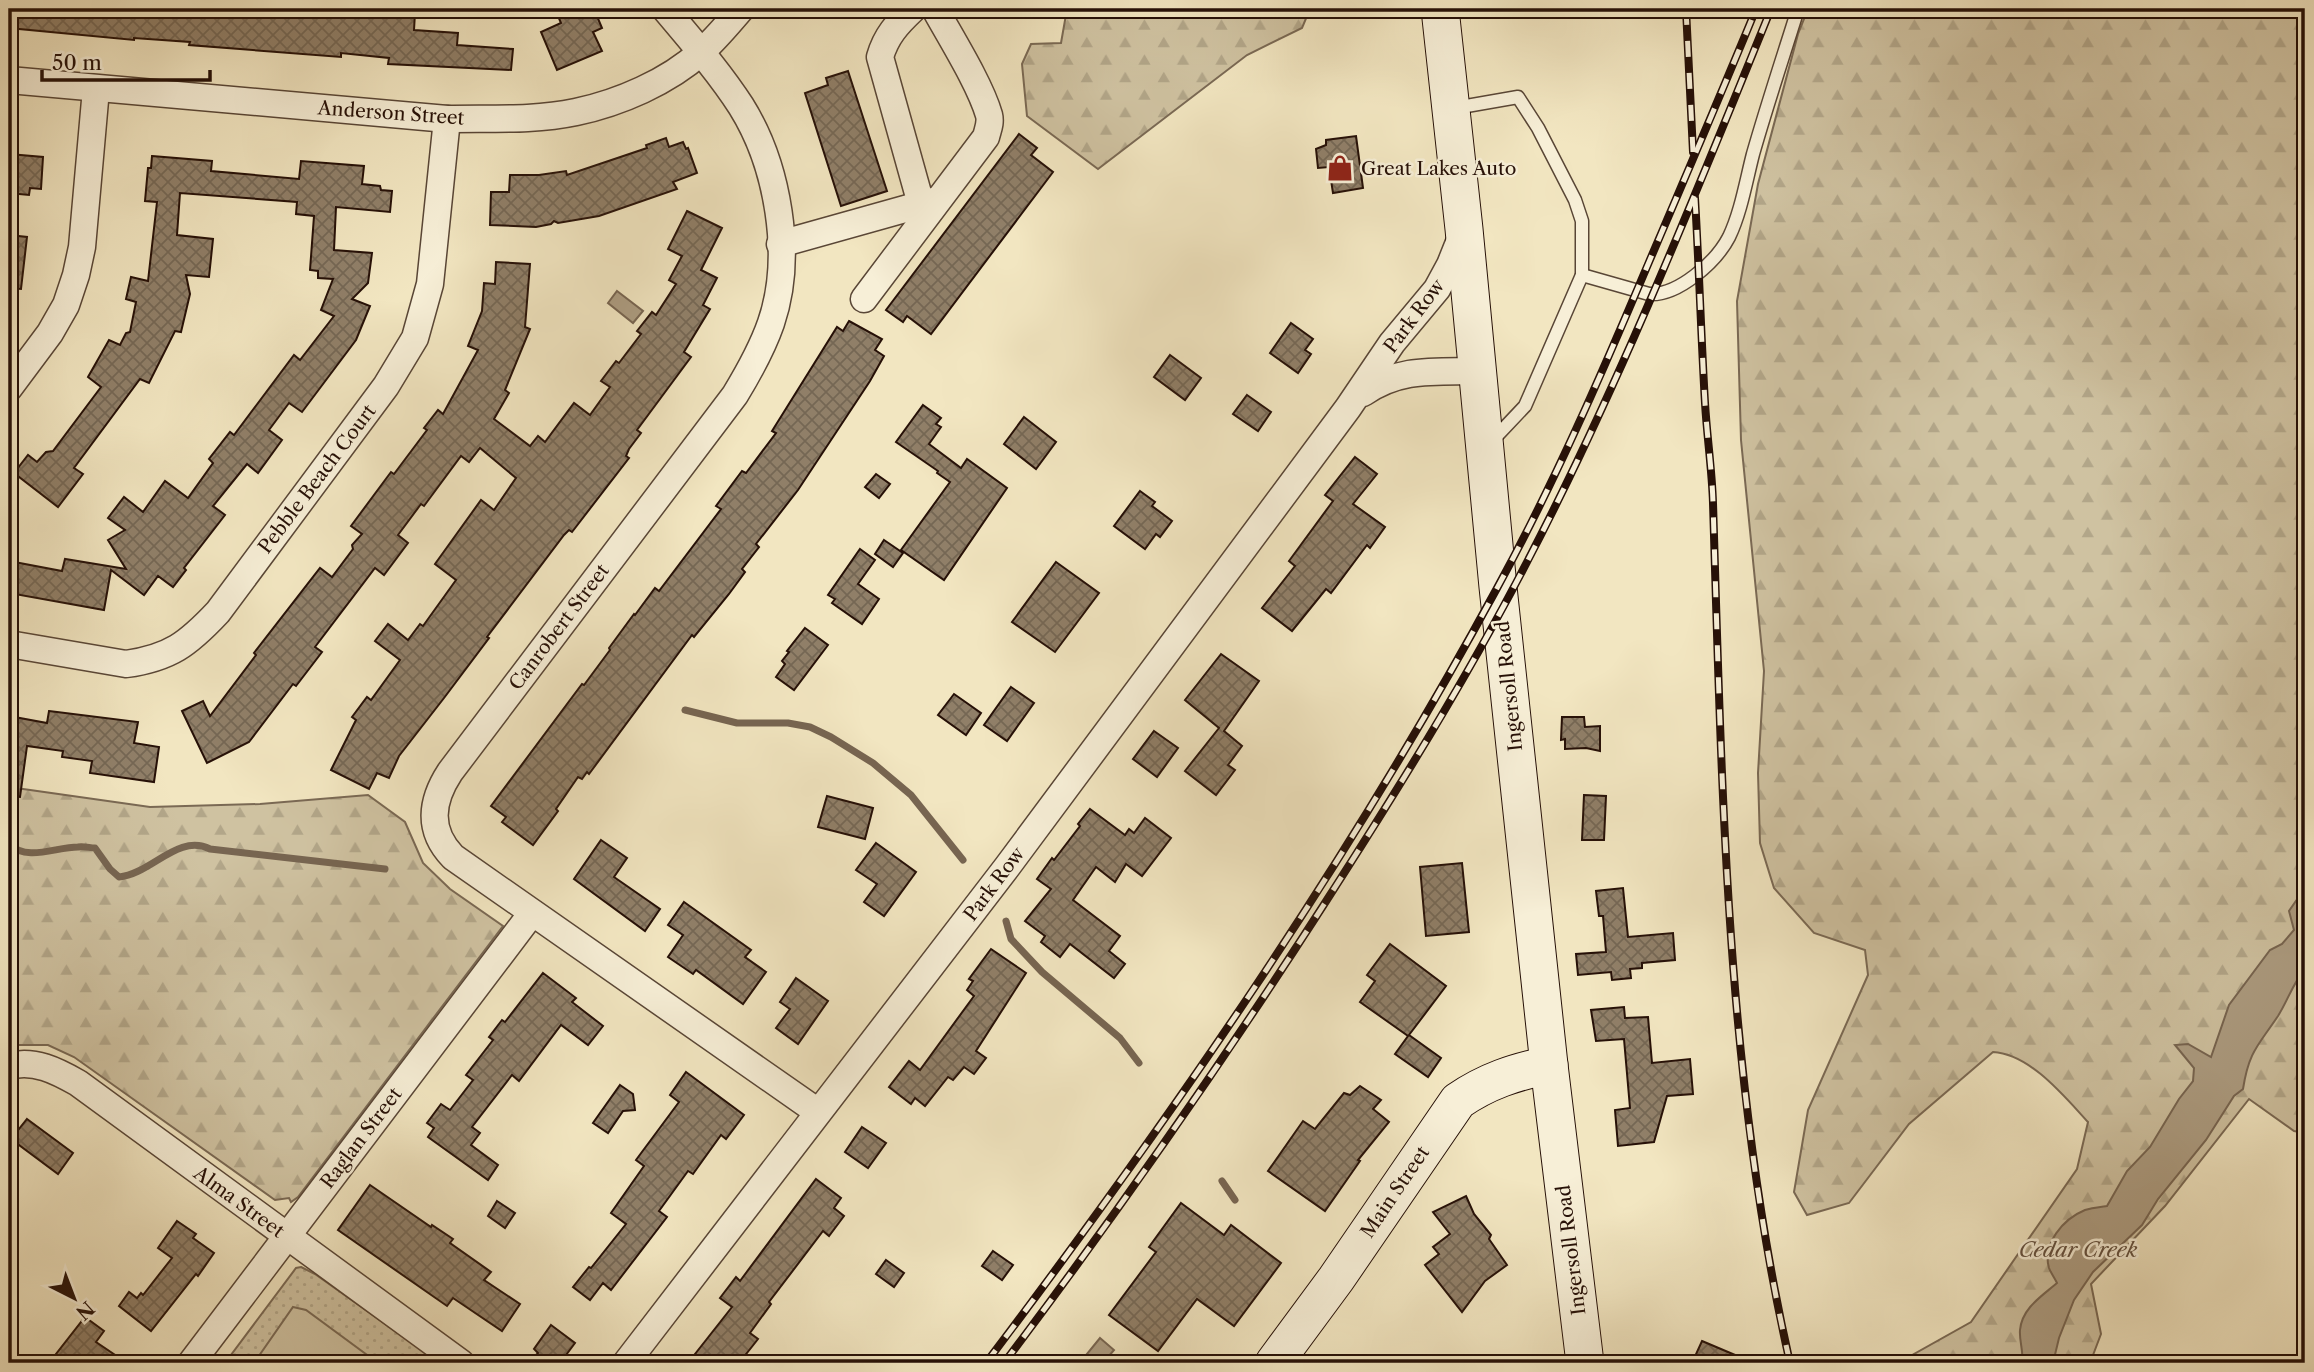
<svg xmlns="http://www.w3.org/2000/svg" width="2314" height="1372" font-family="'Libre Caslon Text',serif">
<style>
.forest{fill:url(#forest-firs);stroke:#7a6954;stroke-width:2}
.park{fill:url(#park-dots);stroke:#7a6954;stroke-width:2}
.pitch{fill:#cfc2a1;stroke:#7a6954;stroke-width:2}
.water{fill:#ad9d82;stroke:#776551;stroke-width:2}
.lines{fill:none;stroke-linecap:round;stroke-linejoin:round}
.stream{stroke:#776551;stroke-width:7}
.building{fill:url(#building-cross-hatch);stroke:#261007;stroke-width:2}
.lane-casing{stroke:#594636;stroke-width:15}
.street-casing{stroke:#594636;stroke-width:29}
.secondary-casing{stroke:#261007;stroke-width:39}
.lane{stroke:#f7efd7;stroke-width:12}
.street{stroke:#f7efd7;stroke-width:26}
.secondary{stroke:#f7efd7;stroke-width:37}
.rail-casing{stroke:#261007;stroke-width:8}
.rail{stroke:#f7efd7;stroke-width:5;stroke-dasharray:16;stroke-linecap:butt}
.labels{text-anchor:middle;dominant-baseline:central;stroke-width:5;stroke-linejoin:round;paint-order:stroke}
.street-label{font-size:19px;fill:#261007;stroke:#f7efd7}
.poi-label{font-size:19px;fill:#261007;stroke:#f7efd7;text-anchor:start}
.water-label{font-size:21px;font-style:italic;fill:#634f3e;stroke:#f7efd7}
</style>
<defs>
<pattern id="forest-firs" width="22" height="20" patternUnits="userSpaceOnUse" patternTransform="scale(1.75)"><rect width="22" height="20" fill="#cfc2a1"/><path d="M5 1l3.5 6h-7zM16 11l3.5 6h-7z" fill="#b2a689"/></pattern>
<pattern id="park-dots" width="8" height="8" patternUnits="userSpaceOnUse" patternTransform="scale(1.75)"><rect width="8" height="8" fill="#cfc2a1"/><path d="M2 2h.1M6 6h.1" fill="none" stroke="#b2a689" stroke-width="1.8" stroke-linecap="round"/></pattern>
<pattern id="building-cross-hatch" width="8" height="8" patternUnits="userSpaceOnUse" patternTransform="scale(1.75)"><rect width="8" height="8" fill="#907f68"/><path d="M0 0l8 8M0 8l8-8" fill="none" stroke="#756754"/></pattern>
</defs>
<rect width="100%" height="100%" fill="#f2e6c1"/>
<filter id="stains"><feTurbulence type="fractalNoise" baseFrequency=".00286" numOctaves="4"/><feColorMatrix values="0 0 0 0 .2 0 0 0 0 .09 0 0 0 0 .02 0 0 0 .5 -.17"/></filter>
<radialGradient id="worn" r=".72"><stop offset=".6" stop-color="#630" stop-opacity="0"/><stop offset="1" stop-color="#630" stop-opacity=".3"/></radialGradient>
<!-- forest -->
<g class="forest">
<path d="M1067,9H1310L1302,28L1247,55L1098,169L1027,116L1022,64L1031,44L1061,43Z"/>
<path d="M1808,9H2305V1133L2294,1131L2249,1099L2165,1206L2091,1284L2101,1334L2090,1363H1898L1971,1322L2077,1169L2088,1122C2064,1096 2030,1054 1993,1052L1909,1124L1849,1203L1807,1215L1794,1192L1808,1110L1868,975L1865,950L1814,933L1774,888L1760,843L1758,773L1764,671L1741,440L1737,301L1758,184L1798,34Z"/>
<path d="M9,787L150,807L260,804L368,795L405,822L423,863L450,889L503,926L298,1197L291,1202L289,1198L275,1200L74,1057L48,1045H9Z"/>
</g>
<!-- park -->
<path class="park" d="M301,1267L315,1274L440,1363H225L296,1268Z"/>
<!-- pitch -->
<path class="pitch" d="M293,1307L306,1310L378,1363H254Z"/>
<!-- water -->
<g class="water">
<path d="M617,291L643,311L633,323L608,303Z"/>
<path d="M2305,888V969C2293,983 2288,1000 2278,1016C2258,1046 2249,1051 2243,1089L2234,1096L2206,1140L2158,1199L2142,1225L2093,1272L2074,1300L2059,1338L2053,1363H2022C2024,1352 2019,1341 2020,1330C2022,1308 2042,1296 2057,1283C2055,1279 2051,1273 2049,1268C2042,1244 2063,1219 2085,1210C2091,1208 2100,1207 2107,1206L2127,1171L2150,1147L2179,1099L2193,1081L2194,1068L2175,1045L2188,1044L2211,1057L2229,1005L2270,950L2282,944L2294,930L2289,911Z"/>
<path d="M1100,1338L1114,1350L1103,1363H1086L1082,1360Z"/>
</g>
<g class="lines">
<!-- stream -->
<g class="stream">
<path d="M685,710L737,723H788L810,727L831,737L873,763L911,795L963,860"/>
<path d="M9,844C28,862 55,847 78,847C84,846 90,848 95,848L110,869L119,877C151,874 178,833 210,849L385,869"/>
<path d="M1006,921L1011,939L1042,972L1120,1038L1139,1063"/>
<path d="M1222,1181L1235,1200"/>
</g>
</g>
<!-- building -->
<g class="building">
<path d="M9,9H219V11L283,17L284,9H320L319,12L376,16L377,10L415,13L414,30L458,33L457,45L513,49L511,70L388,64L389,58L341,53V57L189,45L190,42L134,38V40L9,28Z"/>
<path d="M555,9H594L602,28L593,32L602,51L557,70L541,32L561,23Z"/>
<path d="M848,71L887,191L841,206L805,93L828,85L826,78Z"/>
<path d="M1019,134L1037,148L1031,155L1053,172L931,334L907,316L903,322L886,310Z"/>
<path d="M1356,136L1363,188L1333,193L1329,167L1318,168L1316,149L1326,145V140Z"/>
<path d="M666,138L669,147L683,142L686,149L688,148L697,173L673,182L677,189L599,216L558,223L554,221L551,224L536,227L490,225L491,192H509L510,175H539L566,171L567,175L647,148L646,145Z"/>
<path d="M9,154L43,157L41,189L30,188L29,195L9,193Z"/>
<path d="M152,156L212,161L211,171L299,179L301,161L364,166L362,184L380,186L381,190L392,191L390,212L336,207L334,250L372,253L368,283L352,299L370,306L356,340L302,412L289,403L269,430L282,440L258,473L247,464L213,506L225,515L184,568L186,570L173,587L158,576L144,595L111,570L104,610L9,593V561L62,571L65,559L126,569L108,540L125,530L108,518L124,497L143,512L165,481L188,498L213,463L209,459L230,432L234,435L294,355L300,360L334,316L321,310L333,279L318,278V271L310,270L314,216L296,214L297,202L180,193L177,235L213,239L209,277L186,275L190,294L181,332L175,331L149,383L140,379L74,468L83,474L58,507L14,473L28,455L37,462L46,452L53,451L101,387L88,377L109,340L120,345L126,333L130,332L136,302L126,299L131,277L148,281L157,202L145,201L148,168H151Z"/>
<path d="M687,211L722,228L701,270L717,278L703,305L710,309L684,352L691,357L637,430L641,433L629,449L626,456L629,458L572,532L569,530L564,535L487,637L489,638L444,698L399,756L389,778L377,773L369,789L331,770L356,720L352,717L367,697L371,700L400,660L375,641L388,624L408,640L420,624L423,626L456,580L435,564L481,500L494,510L516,478L480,448L469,462L461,456L424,506L421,504L398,535L408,543L384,575L375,568L315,647L322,652L296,686L293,684L249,742L207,763L182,711L203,701L210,716L256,655L254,653L320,568L332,577L353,549L352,545L362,534L351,526L391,472L394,474L427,430L424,428L438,410L443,414L478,350L468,346L482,311L484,283L495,284L496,262L530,264L525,327L530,329L505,390L509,393L494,419L530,446L538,436L545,442L574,403L590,415L610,387L601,381L616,361L619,363L641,334L637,331L652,312L656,315L676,284L669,280L682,256L668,249Z"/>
<path d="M9,235L27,237L21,289L9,288Z"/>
<path d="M849,321L882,339L875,350L884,356L870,381L798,490L756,544L759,547L742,569L745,572L729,594L694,637L692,635L589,774L587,772L582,779L578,777L556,809L558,811L533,845L502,822L506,817L491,806L582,684L584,685L610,650L609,648L634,614L635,615L655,588L659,591L721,509L716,506L742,471L746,473L776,433L772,431L837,327L843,331Z"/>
<path d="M1291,323L1313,339L1305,350L1311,354L1298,373L1270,353Z"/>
<path d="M1170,355L1201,378L1185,400L1154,377Z"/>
<path d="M1247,395L1271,412L1258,431L1233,414Z"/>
<path d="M923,405L941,418L936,424L941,427L929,444L961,468L967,459L1007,488L944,580L901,550L950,482L937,473L938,471L896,442Z"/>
<path d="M1024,417L1056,442L1036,469L1004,444Z"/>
<path d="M1355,457L1377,474L1353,504L1385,527L1370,548L1367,545L1331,593L1326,589L1292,631L1262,608L1295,566L1289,561L1333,501L1325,495Z"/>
<path d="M876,474L890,484L879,498L865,487Z"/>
<path d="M1140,491L1155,502L1152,506L1172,521L1160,537L1156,534L1145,549L1114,526Z"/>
<path d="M884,540L903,553L893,567L875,554Z"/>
<path d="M860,549L875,560L858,584L879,599L862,624L832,603L835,599L828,595Z"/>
<path d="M1056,562L1099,593L1055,652L1012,622Z"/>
<path d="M805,628L828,645L794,690L776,677L785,664L782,661L789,652L787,651Z"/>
<path d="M1221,654L1259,681L1224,731L1242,746L1228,765L1235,770L1216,795L1185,771L1219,728L1185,700Z"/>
<path d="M1011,687L1034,703L1007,741L984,725Z"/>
<path d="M954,694L981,713L966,735L938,715Z"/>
<path d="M49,711L138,722L134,743L159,747L154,782L90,773L92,761L62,757L63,751L27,746L20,797L9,796V716L47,723Z"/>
<path d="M1562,717H1584L1585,727L1600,726V751L1586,748L1565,749V739L1561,740Z"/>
<path d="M1154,731L1178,748L1157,777L1133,759Z"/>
<path d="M1584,795L1606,796L1604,840H1582Z"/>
<path d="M827,796L873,808L865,839L818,827Z"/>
<path d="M1090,809L1125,835L1129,829L1134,833L1145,818L1171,838L1142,876L1126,864L1115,882L1096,867L1073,900L1120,936L1109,951L1125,964L1114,978L1070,944L1060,957L1041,942L1045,936L1025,921L1051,889L1037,879L1052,858L1054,860L1080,826L1078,824Z"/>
<path d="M601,840L627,858L614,877L660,909L645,931L574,879Z"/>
<path d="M876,843L916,872L884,916L864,902L877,884L856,870Z"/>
<path d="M1462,863L1469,932L1426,936L1420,867Z"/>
<path d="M1623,888L1628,937L1673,933L1675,960L1642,963V968L1630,969L1631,978L1612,980L1611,972L1578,975L1576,954L1606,952L1603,916H1599L1596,891Z"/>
<path d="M684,902L751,950L745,957L766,972L743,1004L696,970L693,974L668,957L683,935L668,925Z"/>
<path d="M1390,944L1446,986L1409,1035L1441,1058L1428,1077L1395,1054L1408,1036L1360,1002L1375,981L1367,975Z"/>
<path d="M991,949L1026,973L976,1051L986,1058L974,1074L964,1067L953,1080L948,1077L925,1106L915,1098L911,1104L889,1087L909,1061L920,1070L974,996L967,990L973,981L969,979Z"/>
<path d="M543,973L576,998L572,1002L603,1026L588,1045L561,1025L519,1081L512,1075L472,1127L480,1133L471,1145L498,1165L488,1180L428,1137L434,1128L427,1123L441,1104L450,1110L473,1080L466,1075L493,1040L489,1037L502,1020L505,1022Z"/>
<path d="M796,978L828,1001L798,1044L776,1028L790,1009L780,1002Z"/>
<path d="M1624,1007L1625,1018L1648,1017L1652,1063L1690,1059L1693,1094L1667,1096L1654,1142L1618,1146L1615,1110L1630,1108L1624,1039L1596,1041L1591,1010Z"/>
<path d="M686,1072L744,1115L726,1139L721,1135L693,1174L688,1171L659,1211L667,1217L611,1290L603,1283L590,1300L573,1287L589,1267L591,1268L626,1224L611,1213L644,1166L636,1160L679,1102L670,1095Z"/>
<path d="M620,1085L633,1094L635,1110L623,1111L608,1133L593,1123Z"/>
<path d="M1360,1086L1381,1100L1373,1109L1389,1122L1358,1160L1360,1161L1325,1211L1268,1171L1303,1121L1315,1129L1344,1093L1350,1095Z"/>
<path d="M27,1119L73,1153L58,1174L11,1139Z"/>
<path d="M862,1127L886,1143L868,1168L845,1152Z"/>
<path d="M816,1179L841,1198L834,1208L844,1216L829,1236L823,1231L769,1302L771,1304L750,1333L758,1339L739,1363H688L732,1307L720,1298L736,1277L740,1281Z"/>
<path d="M370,1185L431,1227L432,1225L453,1239L450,1243L491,1272L484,1280L520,1304L502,1331L453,1298L447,1306L338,1230Z"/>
<path d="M1466,1196L1474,1214L1491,1235L1489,1239L1507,1265L1485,1281L1462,1312L1425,1265L1439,1254L1433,1247L1450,1234L1433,1212Z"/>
<path d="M497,1201L515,1213L505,1228L488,1216Z"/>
<path d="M1181,1203L1224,1235L1231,1225L1281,1263L1234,1326L1197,1299L1158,1351L1109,1315L1156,1252L1149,1247Z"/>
<path d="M177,1221L196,1234L193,1238L214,1253L198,1276L196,1274L151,1331L119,1306L129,1292L137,1298L141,1293L143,1295L172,1258L158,1248Z"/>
<path d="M993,1251L1013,1265L1002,1280L982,1266Z"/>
<path d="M886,1260L904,1273L894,1287L876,1274Z"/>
<path d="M85,1317L104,1331L96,1342L127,1363H49Z"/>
<path d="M551,1325L575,1343L560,1363H545L535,1356L538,1353L534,1349Z"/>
<path d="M1702,1341L1754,1363H1692Z"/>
</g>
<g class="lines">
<!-- lane casing -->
<g class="lane-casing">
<g id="lane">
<path d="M1455,108L1518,97L1538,128L1575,200L1582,221V275L1525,406L1491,442"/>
<path d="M1582,275L1649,294C1678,296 1716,262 1729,237C1741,212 1746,181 1753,154C1767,105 1783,57 1798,9"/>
</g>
</g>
<!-- street casing -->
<g class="street-casing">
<g id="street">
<path d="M665,9C691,40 719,72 741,106C778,165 794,256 771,323C762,349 749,372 735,395L450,772C431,801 427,830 453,857L818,1112"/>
<path d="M913,9C897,24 886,36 880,57L921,204"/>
<path d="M9,80L447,119C490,118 533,121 576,112C619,103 668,82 701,52C715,40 728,24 741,9"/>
<path d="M780,244L937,200"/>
<path d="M864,299L986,137C988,129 991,123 989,115C980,84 951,38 935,9"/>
<path d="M9,388L50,333L66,305L76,275L82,247L96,89"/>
<path d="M1363,393C1400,367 1435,372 1479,371"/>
<path d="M9,644L126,664C170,658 188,644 218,612L386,386L415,338L430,284L447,119"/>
<path d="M9,1066C34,1059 57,1071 78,1083L461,1363"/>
<path d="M191,1363L532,913"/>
<path d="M626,1363L1007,867L1348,408L1392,343L1437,289L1450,265L1462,235"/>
</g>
</g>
<!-- secondary casing -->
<g class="secondary-casing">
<g id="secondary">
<path d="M1440,9L1464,229L1498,587L1549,1065L1585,1363"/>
<path d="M1274,1363L1336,1279L1458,1101C1487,1081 1515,1072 1549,1065"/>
</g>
</g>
<!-- lane -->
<use href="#lane" class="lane"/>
<!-- street -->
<use href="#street" class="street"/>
<!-- secondary -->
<use href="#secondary" class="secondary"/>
<!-- rail casing -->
<g class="rail-casing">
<g id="rail">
<path d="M1686,9L1693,152"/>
<path d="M1695,198C1699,266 1701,335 1705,403C1707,437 1712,470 1713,503C1722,790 1726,1081 1790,1363"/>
<path d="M986,1363C1172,1117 1349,861 1496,590C1554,484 1602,373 1649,262C1685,178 1721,94 1756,9"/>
<path d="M1004,1363C1116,1215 1222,1063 1323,906C1395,794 1466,680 1527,562C1620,383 1695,195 1771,9"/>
</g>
</g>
<!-- rail -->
<use href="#rail" class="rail"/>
</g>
<!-- icons -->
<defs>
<g id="shop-bare" transform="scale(2.1)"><path d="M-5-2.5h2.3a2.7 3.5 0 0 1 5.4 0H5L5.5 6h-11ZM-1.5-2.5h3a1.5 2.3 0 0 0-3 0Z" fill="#8f2418" stroke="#f7efd7" stroke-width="2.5" paint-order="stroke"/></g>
</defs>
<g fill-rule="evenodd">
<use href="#shop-bare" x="1340" y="168"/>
</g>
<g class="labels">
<!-- street labels -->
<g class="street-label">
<text transform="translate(391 113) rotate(4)">Anderson Street</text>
<text transform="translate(1414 316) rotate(-53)">Park Row</text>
<text transform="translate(317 479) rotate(-53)">Pebble Beach Court</text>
<text transform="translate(559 627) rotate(-53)">Canrobert Street</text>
<text transform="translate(1509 686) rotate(-96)">Ingersoll Road</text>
<text transform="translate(994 884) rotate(-53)">Park Row</text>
<text transform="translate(361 1138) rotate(-53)">Raglan Street</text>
<text transform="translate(1395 1192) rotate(-56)">Main Street</text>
<text transform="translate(239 1202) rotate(36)">Alma Street</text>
<text transform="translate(1571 1250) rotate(-97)">Ingersoll Road</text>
</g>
<!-- poi labels -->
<g class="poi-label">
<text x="1361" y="168">Great Lakes Auto</text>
</g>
<!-- water labels -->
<g class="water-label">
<text x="2078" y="1249">Cedar Creek</text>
</g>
</g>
<!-- margin -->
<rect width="2314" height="1372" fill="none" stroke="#f2e6c1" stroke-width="35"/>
<rect x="10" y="10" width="2293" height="1351" fill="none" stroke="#261007" stroke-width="3.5"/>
<rect x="18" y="18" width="2279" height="1337" fill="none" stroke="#261007" stroke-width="2"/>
<!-- north arrow -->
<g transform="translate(74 1298) rotate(138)" stroke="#f7efd7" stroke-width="5" paint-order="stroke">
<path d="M0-5L12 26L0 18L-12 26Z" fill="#261007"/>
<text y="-10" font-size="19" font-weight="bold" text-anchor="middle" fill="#261007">N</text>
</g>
<!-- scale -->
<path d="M42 70v10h168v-10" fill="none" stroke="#261007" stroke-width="3.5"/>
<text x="52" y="70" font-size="21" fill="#261007" stroke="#f7efd7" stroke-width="5" paint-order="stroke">50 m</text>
<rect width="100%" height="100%" filter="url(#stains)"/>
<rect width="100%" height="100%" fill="url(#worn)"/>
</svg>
